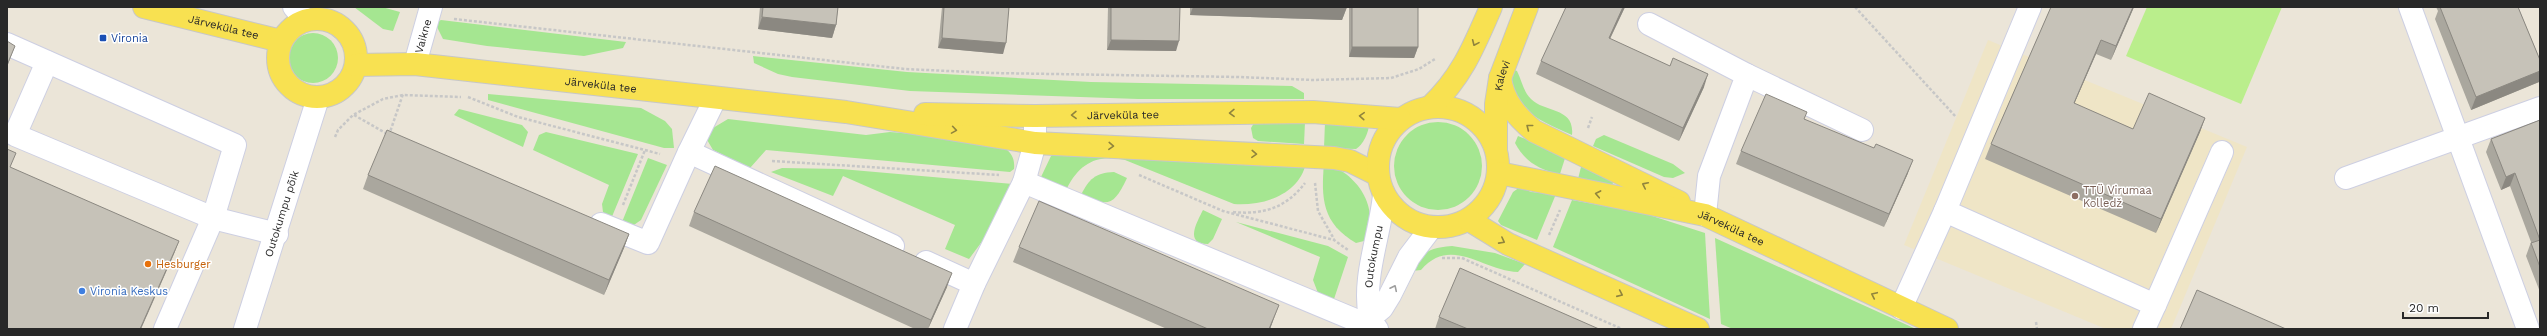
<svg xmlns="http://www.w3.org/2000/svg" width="2547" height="336" font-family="'Work Sans',sans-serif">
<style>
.education{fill:#efe5c6}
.green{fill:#a5e691}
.pitch{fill:#baee8c}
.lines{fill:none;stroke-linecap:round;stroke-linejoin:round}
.minor-casing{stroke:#cdcfe2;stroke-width:24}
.major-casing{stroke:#c7c7c7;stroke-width:24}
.path{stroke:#c7c7c7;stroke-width:2.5;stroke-dasharray:3 2;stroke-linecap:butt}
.minor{stroke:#fff;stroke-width:22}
.major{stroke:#f8e151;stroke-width:22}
.wall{fill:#aaa79e}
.shaded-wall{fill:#8b8881}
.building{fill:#c6c2b8;stroke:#8b8881}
.oneway{stroke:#90843c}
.oneway2{stroke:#9e9e9e}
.transit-dot{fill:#1a4fb4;stroke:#fff;stroke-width:1.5}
.education-dot{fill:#8d6e63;stroke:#fff;stroke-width:1.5}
.food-dot{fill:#e8710a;stroke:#fff;stroke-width:1.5}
.shop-dot{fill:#3f7fe0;stroke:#fff;stroke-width:1.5}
.labels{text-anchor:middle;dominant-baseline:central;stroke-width:3;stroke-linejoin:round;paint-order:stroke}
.street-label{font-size:11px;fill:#282828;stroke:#fff}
.transit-label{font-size:11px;fill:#164399;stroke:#fff;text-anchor:start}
.education-label{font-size:11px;fill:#785e54;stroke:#fff;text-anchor:start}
.food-label{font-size:11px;fill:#c56008;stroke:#fff;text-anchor:start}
.shop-label{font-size:11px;fill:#366cbe;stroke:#fff;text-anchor:start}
</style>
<rect width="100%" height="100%" fill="#ebe5d8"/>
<!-- education -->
<path class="education" d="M1988,40L2247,147L2171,329H2106L1904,245Z"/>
<!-- green -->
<g class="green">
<path d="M354,7H382L400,12L393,31L383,29Z"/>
<path d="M441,20L626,42L623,48L584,56L487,46L443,39L435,23Z"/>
<circle cx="313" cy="58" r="25"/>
<path d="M753,56L907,72L1091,82L1292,86L1304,93V99H1138L910,91L792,77L778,74L754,63Z"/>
<path d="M1512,69L1517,71C1522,81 1523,91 1531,99C1545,113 1575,107 1572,135C1541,121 1508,110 1512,69Z"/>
<path d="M488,94L641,108L665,121L672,129L674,148H664L488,100Z"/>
<path d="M459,109L522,125L528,132L523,147L454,115Z"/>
<path d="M728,119L866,135L890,132L914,134L1005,148C1012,154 1015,159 1014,169L1010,172L766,150L750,168L713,150L706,138L713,128Z"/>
<circle cx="1438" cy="166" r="44"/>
<path d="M1305,122L1304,144L1258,141L1253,138L1251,128L1254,123Z"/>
<path d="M1325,122L1369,124C1369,132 1363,145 1356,149L1324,148Z"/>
<path d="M546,132L638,154L611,219L603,212L602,204L609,185L533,150L539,135Z"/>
<path d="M1604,135L1673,164L1685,173L1673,178L1664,177L1593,146L1596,139Z"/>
<path d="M1518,136L1566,155L1560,174C1540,170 1525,162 1515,143Z"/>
<path d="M1061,150L1306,163C1299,195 1263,206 1234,204L1125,160C1097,154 1080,163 1067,188L1041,177L1051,156Z"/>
<path d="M648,158L667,165L641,220L631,227L622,222Z"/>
<path d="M1324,163C1356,172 1382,208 1364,241L1356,243C1322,223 1321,199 1324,163Z"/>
<path d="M1582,163L1614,182L1610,187L1578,179Z"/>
<path d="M782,168L841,169L1013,184L1001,216L969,259L945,249L955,225L843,176L833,196L771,172Z"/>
<path d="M1114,172L1127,178C1114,206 1108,207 1081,195C1089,179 1095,173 1114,172Z"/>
<path d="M1520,187L1531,192L1556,194L1537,240L1501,225L1498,221L1513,192Z"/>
<path d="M1572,200L1643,213L1705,233L1710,319L1553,247Z"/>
<path d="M1203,210L1222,219L1213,239L1208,244C1184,244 1197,222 1203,210Z"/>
<path d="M1236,222L1328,246L1348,257L1333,302L1318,293L1313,280L1320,257Z"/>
<path d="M1715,238L1916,329H1733L1721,324Z"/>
<path d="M1452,246L1495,253L1525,264L1518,272C1483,271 1451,235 1421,270L1412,271C1424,251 1428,248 1452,246Z"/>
</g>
<!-- pitch -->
<path class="pitch" d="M2147,7H2282L2241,104L2126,56Z"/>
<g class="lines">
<!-- minor casing -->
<g class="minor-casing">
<g id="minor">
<path d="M294,7L305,20"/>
<path d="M2410,7L2528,329"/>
<path d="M1649,24L1747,75L1709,176L1705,215"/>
<path d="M7,44L235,145L213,218L277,234"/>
<path d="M47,62L15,135L213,218L165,329"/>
<path id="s1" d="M415,64L431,7"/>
<path d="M1747,75L1862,130"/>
<path d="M715,99L689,152L893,246"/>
<path d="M2346,178L2540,108"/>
<path d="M1024,182L1377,329"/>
<path d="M1945,211L2155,305L2144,329"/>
<path d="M601,224L648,243L689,152"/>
<path d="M926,262L974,284"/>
<path d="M2155,305L2222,152"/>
<path d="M1901,308L1945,211L2030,7"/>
<path id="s2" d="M1370,318C1362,277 1380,236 1384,195"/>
<path d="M1365,328L1370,318L1382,308L1390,295L1409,257L1431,228"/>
<path id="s3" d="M245,329L318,98"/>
<path d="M955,329L974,284L1024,182L1035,143V116"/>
</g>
</g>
<!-- major casing -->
<g class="major-casing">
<g id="major">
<path id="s4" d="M144,7L281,41"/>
<circle cx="317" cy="58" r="39"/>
<path id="s5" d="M356,65L415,64L846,112L1035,143L1334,158L1350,161L1378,175"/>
<path d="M1500,78C1503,101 1517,117 1534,131L1679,202"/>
<circle cx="1438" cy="167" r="60"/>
<path d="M1430,107C1462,77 1474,46 1491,7"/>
<path id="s6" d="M925,114L1035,116L1313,112L1400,119"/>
<path id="s7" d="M1496,149V104L1500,78L1527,7"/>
<path id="s8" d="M1499,173L1705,215L1947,329"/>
<path d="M1469,220L1508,244L1698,329"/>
</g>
</g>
<!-- path -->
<g class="path">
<path d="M1855,7L1956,117"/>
<path d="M454,19L905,69L992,73L1238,77L1314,80L1391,78L1419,69L1435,59"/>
<path d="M468,97L518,117L660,154"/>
<path d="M354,115L389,135L403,94"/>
<path d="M1588,128L1592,117"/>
<path d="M335,137L338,130L353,115L383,99L403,95L461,97"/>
<path d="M772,161L999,175"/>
<path d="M1139,175L1223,211L1334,240L1348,250"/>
<path d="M1315,183L1318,211L1334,239"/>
<path d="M623,205L645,150"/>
<path d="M1233,212C1263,215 1286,208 1305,183"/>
<path d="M1549,235L1560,210"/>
<path d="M1442,258H1462L1622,329"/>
<path d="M2036,322L2037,329"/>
</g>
<!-- minor -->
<use href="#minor" class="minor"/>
<!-- major -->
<use href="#major" class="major"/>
</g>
<!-- wall -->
<g class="wall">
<path d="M760,7H838L836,25L832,38L758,29Z"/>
<path d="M942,7H1009L1003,54L938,48Z"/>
<path d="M1108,7H1180L1176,51L1107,50Z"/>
<path d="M1190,7H1347L1342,20L1190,15Z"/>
<path d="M1349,7H1418V47L1414,58L1349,57Z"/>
<path d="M1625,7L1610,39L1704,87L1679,141L1536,74L1541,61Z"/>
<path d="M2051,7H2134L2111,60L2096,54L2074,104L2133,129L2205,118L2200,132L2156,233L1985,159L1991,144Z"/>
<path d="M2436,7H2518L2540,60V80L2539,82L2471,110L2435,19L2438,11Z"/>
<path d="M1804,119L1908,173L1884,227L1736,164L1741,151Z"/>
<path d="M2540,120V292L2526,256L2531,242L2510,186L2501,190L2486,152L2491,139Z"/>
<path d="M368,175L629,234L624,248L604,295L363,189Z"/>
<path d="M694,212L947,287L928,329H915L689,226Z"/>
<path d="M1019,247L1273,320L1270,329H1167L1013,262Z"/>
<path d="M1439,317L1599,329H1435Z"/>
</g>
<!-- shaded-wall -->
<g class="shaded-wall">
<path d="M1193,7H1347L1342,20L1190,15Z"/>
<path d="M1623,7H1625L1604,51L1609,38Z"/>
<path d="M2133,7H2134L2111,60L2116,46Z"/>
<path d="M762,17L836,25L832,38L758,29Z"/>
<path d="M942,38L1006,43L1003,54L938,48Z"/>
<path d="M1111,40L1179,41L1176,51L1107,50Z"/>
<path d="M2101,40L2096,54L2068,118L2074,103Z"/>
<path d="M15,46L10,59L7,67V65Z"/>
<path d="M1352,47H1418L1414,58L1349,57Z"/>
<path d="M2540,71V80L2539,82L2471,110L2476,97Z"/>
<path d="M1708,74L1704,87L1679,141L1683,128Z"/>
<path d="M2205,118L2200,132L2156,233L2161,219Z"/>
<path d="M1913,160L1908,173L1884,227L1889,214Z"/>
<path d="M2515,173L2510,186L2501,190L2506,177Z"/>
<path d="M629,234L624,248L604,295L609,280Z"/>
<path d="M179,241L174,254L141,329H140Z"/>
<path d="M952,273L947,287L928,329L931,320Z"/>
<path d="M1279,305L1270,329H1269Z"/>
</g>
<!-- building -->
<g class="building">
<path d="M763,7H838L836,25L762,17Z"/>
<path d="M944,7H1009L1006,43L942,38Z"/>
<path d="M1111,7H1180L1179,41L1111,40Z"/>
<rect x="1352" y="7" width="66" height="40"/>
<path d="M1566,7H1623L1609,38L1670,66L1673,58L1708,74L1683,128L1541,61Z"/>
<path d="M2051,7H2133L2116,46L2101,40L2074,103L2133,129L2149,93L2205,118L2161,219L1991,144Z"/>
<path d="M2440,7H2518L2540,60V71L2476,97Z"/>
<path d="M7,41L15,46L7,65Z"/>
<path d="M1766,94L1807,112L1804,119L1874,148L1876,144L1913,160L1889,214L1741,151Z"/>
<path d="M2540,120V267L2531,243L2540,240L2515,173L2506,177L2491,139Z"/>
<path d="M387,130L629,234L609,280L368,175Z"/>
<path d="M7,149L16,153L10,167L179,241L140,329H7Z"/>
<path d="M715,166L952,273L931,320L694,212Z"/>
<path d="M1039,201L1279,305L1269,329H1208L1019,247Z"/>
<path d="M1460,268L1599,329H1468L1439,317Z"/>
<path d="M2197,290L2286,329H2180Z"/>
</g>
<!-- one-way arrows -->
<defs><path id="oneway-chevron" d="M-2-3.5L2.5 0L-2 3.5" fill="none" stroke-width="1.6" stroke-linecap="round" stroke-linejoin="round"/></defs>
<g class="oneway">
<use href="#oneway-chevron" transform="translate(1475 43) rotate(114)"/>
<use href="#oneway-chevron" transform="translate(1232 113) rotate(179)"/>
<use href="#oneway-chevron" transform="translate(1074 115) rotate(179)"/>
<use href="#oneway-chevron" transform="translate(1362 116) rotate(-176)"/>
<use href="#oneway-chevron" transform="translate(1529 127) rotate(-142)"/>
<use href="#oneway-chevron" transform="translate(954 130) rotate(9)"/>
<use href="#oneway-chevron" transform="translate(1111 146) rotate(3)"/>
<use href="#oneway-chevron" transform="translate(1254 154) rotate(3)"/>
<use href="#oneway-chevron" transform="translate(1645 185) rotate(-154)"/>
<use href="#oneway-chevron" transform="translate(1598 194) rotate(-169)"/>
<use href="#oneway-chevron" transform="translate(1502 241) rotate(28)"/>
<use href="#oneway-chevron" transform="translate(1620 294) rotate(24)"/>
<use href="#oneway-chevron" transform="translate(1874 295) rotate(-155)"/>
</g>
<use class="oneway2" href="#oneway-chevron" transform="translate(1394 288) rotate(-64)"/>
<!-- markers -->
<rect class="transit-dot" x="99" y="34" width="8" height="8" rx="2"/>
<circle class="education-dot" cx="2075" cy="196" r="4"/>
<circle class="food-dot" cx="148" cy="264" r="4"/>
<circle class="shop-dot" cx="82" cy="291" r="4"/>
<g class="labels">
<!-- street labels -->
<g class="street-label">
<text stroke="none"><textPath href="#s4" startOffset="82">Järveküla tee</textPath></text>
<text stroke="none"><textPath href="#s1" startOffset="29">Vaikne</textPath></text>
<text stroke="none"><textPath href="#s7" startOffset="74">Kalevi</textPath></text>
<text stroke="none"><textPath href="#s5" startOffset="246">Järveküla tee</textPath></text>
<text stroke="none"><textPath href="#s6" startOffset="198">Järveküla tee</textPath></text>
<text stroke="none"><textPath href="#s3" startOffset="121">Outokumpu põik</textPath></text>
<text stroke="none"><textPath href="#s8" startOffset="239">Järveküla tee</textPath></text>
<text stroke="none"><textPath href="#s2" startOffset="62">Outokumpu</textPath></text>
</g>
<!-- transit labels -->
<g class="transit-label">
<text x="111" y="38">Vironia</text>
</g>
<!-- education labels -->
<g class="education-label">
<text x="2083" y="190">TTÜ Virumaa<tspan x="2083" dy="13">Kolledž</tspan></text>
</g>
<!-- food labels -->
<g class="food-label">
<text x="156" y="264">Hesburger</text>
</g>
<!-- shop labels -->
<g class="shop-label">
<text x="90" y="291">Vironia Keskus</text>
</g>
</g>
<!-- border -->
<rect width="2547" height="336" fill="none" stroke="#282828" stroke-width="16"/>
<!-- scale -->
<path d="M2403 312v6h85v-6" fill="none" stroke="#282828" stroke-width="2"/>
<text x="2409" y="312" font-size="12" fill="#282828" stroke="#ffffff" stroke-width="3" paint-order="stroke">20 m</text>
</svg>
